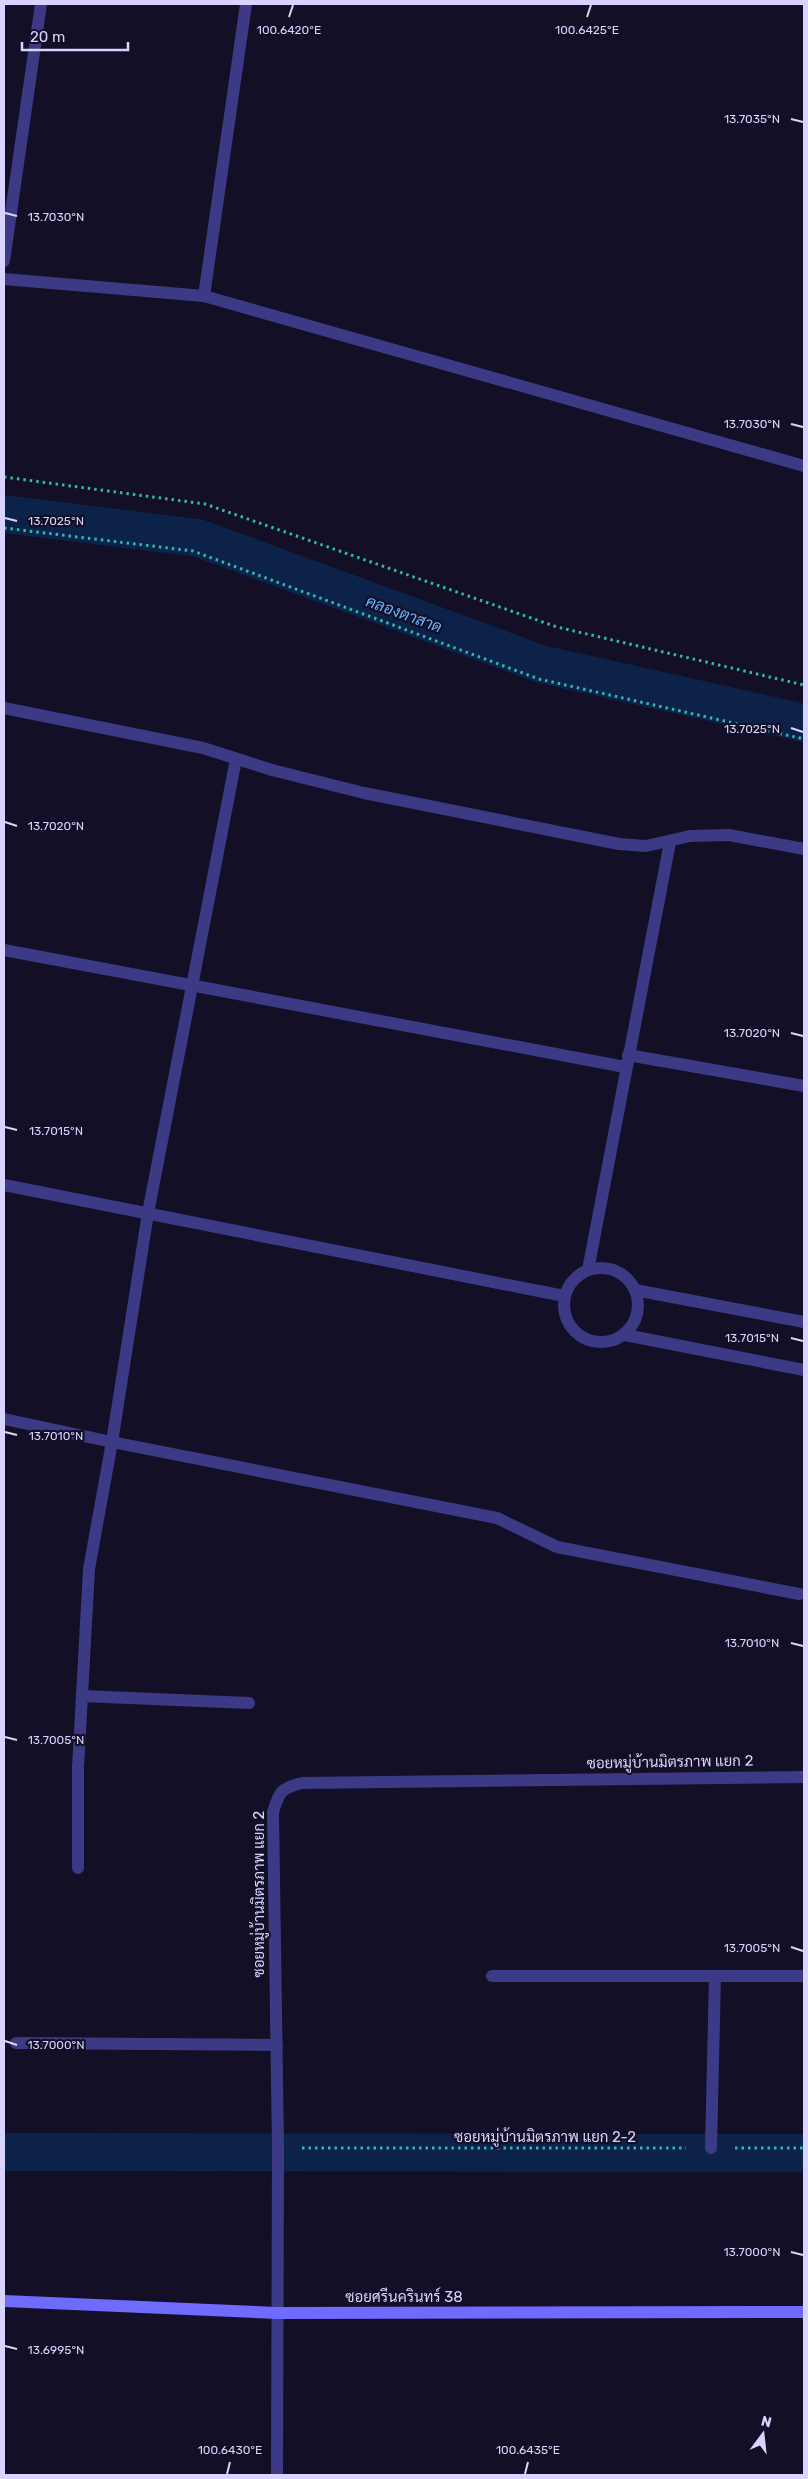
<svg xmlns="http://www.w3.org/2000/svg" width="808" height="2479" font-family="Rubik,Sarabun,sans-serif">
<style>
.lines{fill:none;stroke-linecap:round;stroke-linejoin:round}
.canal{stroke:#0c2248;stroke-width:38}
.path{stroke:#2fb8b0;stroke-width:3;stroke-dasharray:2.5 4;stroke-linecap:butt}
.street{stroke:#3d3a85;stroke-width:12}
.secondary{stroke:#6f6bff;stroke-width:12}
.ticks{fill:none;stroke:#d9d4ff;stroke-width:2}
.labels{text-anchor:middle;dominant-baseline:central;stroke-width:4.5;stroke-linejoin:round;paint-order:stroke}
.street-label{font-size:15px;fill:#d9d4ff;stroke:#130f26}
.water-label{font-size:16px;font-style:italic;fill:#62b6ff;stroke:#130f26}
.ticks-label{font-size:12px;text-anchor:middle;fill:#d9d4ff;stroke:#130f26;stroke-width:4.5;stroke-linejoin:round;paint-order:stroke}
</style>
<rect width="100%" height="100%" fill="#130f26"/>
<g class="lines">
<!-- canal -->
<g class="canal">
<path d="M4,514L198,538L541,664L804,723"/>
<path d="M4,2152L804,2153"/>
</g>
<!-- path -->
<g class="path">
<path d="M4,477L205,504L557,627L804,685"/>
<path d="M4,528L193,551L539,679L804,739"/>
<path d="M302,2148H686"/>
<path d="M735,2148H804"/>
</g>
<!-- street -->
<g class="street">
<path d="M4,261L41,4"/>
<path d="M4,279L204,296L804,466"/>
<path d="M204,296L246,4"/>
<path d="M4,708L203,748L272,770L364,793L619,844L646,846L690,836L729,835L804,849"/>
<path d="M4,950L625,1067"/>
<path d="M628,1055L804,1086"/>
<path d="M4,1185L564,1296"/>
<circle cx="601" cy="1305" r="37"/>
<path d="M588,1270L670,842"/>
<path d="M635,1290L804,1322"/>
<path d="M625,1335L804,1370"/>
<path d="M4,1419L112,1442L497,1518L557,1547L799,1594"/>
<path d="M82,1696L249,1703"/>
<path d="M78,1868V1767L89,1569L112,1442L148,1213L236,759"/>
<path d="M492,1976H804"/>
<path d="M16,2043L277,2045"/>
<path d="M711,2148L715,1976"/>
<path d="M277,2475L278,2148L273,1812C279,1792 281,1788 302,1783L804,1777"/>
</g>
<!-- secondary -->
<path class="secondary" d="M4,2301L277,2313L804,2312"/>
</g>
<!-- ticks -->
<path class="ticks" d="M289,17L293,5M587,17L591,5M791,119L803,122M5,213L17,216M791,424L803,427M5,518L17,521M791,728L803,732M5,822L17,826M791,1033L803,1036M5,1127L17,1130M791,1338L803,1341M5,1432L17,1435M791,1643L803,1646M5,1737L17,1740M791,1947L803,1951M5,2041L17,2045M791,2252L803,2255M5,2346L17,2349M227,2474L230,2462M525,2474L528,2462"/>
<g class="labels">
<!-- street labels -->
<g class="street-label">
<text transform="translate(670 1762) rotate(-1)">ซอยหมู่บ้านมิตรภาพ แยก 2</text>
<text transform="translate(259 1894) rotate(-90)">ซอยหมู่บ้านมิตรภาพ แยก 2</text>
<text x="545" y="2137">ซอยหมู่บ้านมิตรภาพ แยก 2-2</text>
<text x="404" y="2297">ซอยศรีนครินทร์ 38</text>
</g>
<!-- water labels -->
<g class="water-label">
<text transform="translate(404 614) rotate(20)">คลองตาสาด</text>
</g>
</g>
<g class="ticks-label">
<text x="289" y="34">100.6420°E</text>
<text x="587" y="34">100.6425°E</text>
<text x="752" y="123">13.7035°N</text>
<text x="56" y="221">13.7030°N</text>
<text x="752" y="428">13.7030°N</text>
<text x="56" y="525">13.7025°N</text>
<text x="752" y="733">13.7025°N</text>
<text x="56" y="830">13.7020°N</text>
<text x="752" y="1037">13.7020°N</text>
<text x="56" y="1135">13.7015°N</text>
<text x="752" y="1342">13.7015°N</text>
<text x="56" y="1440">13.7010°N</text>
<text x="752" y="1647">13.7010°N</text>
<text x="56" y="1744">13.7005°N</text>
<text x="752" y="1952">13.7005°N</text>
<text x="56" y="2049">13.7000°N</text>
<text x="752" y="2256">13.7000°N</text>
<text x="56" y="2354">13.6995°N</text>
<text x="230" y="2454">100.6430°E</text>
<text x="528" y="2454">100.6435°E</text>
</g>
<!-- border -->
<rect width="808" height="2479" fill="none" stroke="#d9d4ff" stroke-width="10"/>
<!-- north arrow -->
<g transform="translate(763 2434) rotate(15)" stroke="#130f26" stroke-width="4" paint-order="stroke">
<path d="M0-4L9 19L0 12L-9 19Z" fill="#d9d4ff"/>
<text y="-8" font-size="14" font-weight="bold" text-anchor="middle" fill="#d9d4ff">N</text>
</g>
<!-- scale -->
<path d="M22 42v8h106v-8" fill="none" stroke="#d9d4ff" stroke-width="2.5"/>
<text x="30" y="42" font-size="15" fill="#d9d4ff" stroke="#130f26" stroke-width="4" paint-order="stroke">20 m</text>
</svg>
